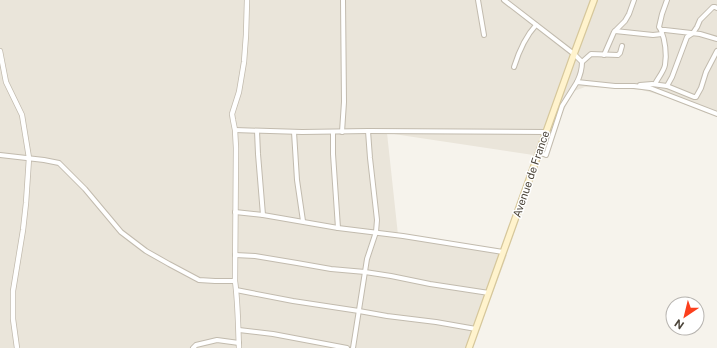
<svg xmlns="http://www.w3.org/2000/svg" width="717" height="348" font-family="'Public Sans',sans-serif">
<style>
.residential{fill:#eae5da}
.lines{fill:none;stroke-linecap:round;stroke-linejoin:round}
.minor-casing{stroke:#c2bbae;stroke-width:6}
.tertiary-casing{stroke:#c2bbae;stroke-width:6}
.secondary-casing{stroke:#d6c79b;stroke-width:8}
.minor{stroke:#fff;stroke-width:4}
.tertiary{stroke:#fff;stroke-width:4.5}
.secondary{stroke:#fff3cd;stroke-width:5.5}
.labels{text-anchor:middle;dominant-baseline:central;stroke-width:3;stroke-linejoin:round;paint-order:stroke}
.street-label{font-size:11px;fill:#4b4439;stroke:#fff}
</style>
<rect width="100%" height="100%" fill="#f6f3ec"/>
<!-- residential -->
<path class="residential" d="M0,0H717V116L706,113L664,96L642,90L618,88L585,87L574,91L561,115L547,157L387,133L398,235L507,255L472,348H0Z"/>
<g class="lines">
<!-- minor casing -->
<g class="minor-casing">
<g id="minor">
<path d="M478,0L484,35"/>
<path d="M504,0L574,54L582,62C582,69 580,76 577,82"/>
<path d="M667,0L662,14L659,27L661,30H665L700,34L717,39"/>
<path d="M615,31L653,35L662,34"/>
<path d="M604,55L614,32L625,21L629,14L634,0"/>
<path d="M582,62L591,54L618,55L620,53L622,46"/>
<path d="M514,67C519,51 525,37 536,25"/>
<path d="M655,84C658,78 664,71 665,65C667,54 665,40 661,30"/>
<path d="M640,85L652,84L667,86L694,97H696L701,88L706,72L717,51"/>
<path d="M667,86L672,77L687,37L693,33L697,27L700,20L713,7H715L717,8"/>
<path d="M235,130L302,132L368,131L546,132"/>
<path d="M257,131L258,154L263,215"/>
<path d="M294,132L297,180L303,221"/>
<path d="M333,132V154L338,228"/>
<path d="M342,132L344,102L343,0"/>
<path d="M539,152L546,155L562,106L577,82L615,86H634L650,88L717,114"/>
<path d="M0,155L44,160L59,163L85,189L121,232L146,251L169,264L199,280L215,281H235"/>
<path d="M235,212L263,215L338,228L403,236L503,252"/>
<path d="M235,255L255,256L297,263L331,269L365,272L391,276L430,284L489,293"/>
<path d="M236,290L293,301L359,311L387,316L436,322L476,329"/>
<path d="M239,330L273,334L347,348"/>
<path d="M193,348L196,345L217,340L239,343"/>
<path d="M353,348L367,259L376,232L377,220L370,158L368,131"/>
</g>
</g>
<!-- tertiary casing -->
<g class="tertiary-casing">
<g id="tertiary">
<path d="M0,51L6,82L22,115L29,158L26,203L23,230L13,291V319L17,348"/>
<path d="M239,348C238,326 238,303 235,281L236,148L235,130L233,120L232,114L239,92L244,62L246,35L247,0"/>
</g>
</g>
<!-- secondary casing -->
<g class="secondary-casing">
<path id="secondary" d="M469,348L574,54L594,0"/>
</g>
<!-- minor -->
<use href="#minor" class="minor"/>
<!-- tertiary -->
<use href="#tertiary" class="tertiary"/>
<!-- secondary -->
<use href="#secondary" class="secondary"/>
</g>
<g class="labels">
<!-- street labels -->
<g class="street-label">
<text transform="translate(531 174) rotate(-71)">Avenue de France</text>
</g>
</g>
<!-- north arrow -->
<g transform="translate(685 316) rotate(215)"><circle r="19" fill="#ffffff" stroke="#b7b4b0"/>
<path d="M0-3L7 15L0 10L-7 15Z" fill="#fc3f1d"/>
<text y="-6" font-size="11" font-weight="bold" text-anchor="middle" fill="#4b4439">N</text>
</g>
</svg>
